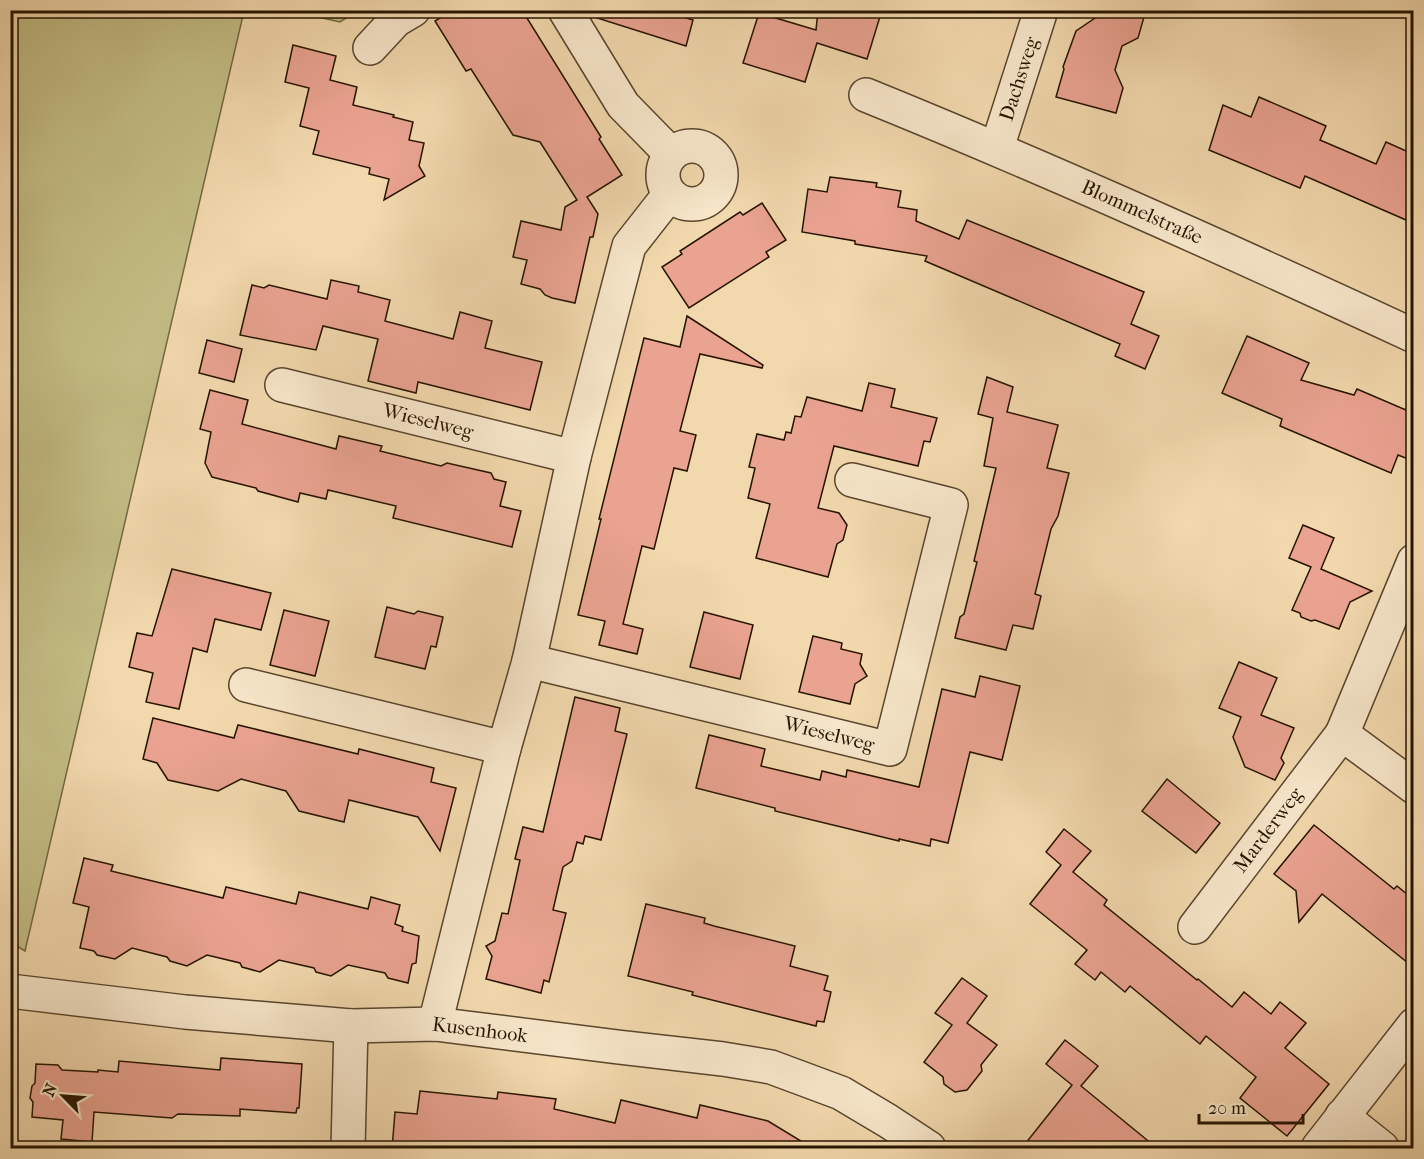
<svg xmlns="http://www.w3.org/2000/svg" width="1424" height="1159" font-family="'IM FELL French Canon',serif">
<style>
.green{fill:#c3bc84;stroke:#746842;stroke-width:1.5}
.building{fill:#eaa391;stroke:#261401;stroke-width:1.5}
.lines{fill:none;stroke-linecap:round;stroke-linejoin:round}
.minor-casing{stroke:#59452c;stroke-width:36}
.minor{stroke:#f7e6ca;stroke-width:33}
.labels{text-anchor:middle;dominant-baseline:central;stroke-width:4.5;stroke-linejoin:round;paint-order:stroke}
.street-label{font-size:20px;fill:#261401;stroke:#f7e6ca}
</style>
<rect width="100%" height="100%" fill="#f2d8ad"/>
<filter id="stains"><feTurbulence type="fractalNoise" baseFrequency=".00333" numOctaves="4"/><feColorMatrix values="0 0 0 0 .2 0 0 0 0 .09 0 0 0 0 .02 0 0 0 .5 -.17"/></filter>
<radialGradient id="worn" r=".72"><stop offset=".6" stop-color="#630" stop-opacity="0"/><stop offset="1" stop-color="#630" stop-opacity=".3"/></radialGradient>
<!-- green -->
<g class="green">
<path d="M10,11H244L25,951L10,942V508L18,468L10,467Z"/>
<path d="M291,11L357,10V11L340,22Z"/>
</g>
<!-- building -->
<g class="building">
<path d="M453,10H522L601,137L599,139L622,175L587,197L598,214L593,237H590L575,303L552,298L545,295L540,289L521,284L527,260L513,257L521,221L561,230L565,207L577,200L540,142L513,135L471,69L466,71L435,21Z"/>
<path d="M595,10H661L693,20L686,46L594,17Z"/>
<path d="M818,10H882L867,59L817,43L805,82L743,63L759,13L816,30Z"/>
<path d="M1107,10H1146L1138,38L1122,46L1115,70L1123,88L1116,113L1056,97L1064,69L1063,67L1076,31Z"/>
<path d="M293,45L336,56L330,80L357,87L353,105L394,115L393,117L413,122L409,140L424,143L419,166L425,176L384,200L389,179L369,174L370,168L313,154L319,131L300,126L309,88L285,82Z"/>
<path d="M1259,97L1326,126L1320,140L1376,164L1386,142L1413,154V223L1305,176L1300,188L1209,150L1223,105L1251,117Z"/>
<path d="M830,177L877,183L876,187L901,191L898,207L917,210L916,221L959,239L967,220L1144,292L1131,324L1159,336L1145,369L1115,356L1120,344L925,261L927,256L855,244V241L802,232L808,189L827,192Z"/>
<path d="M762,203L786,240L766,252L769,257L689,308L662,267L682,254L680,251L740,212L743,215Z"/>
<path d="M331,280L359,286L358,292L390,300L385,321L453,339L460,312L492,321L485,348L542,362L530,410L418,382L416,393L368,381L378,339L323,326L316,350L240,335L252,285L264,288L269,285L327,299Z"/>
<path d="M687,316L763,365L762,368L700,354L680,431L696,435L687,471L674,468L654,549L642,546L623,624L643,629L637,654L599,645L605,621L578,615L601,519H599L644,338L680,347Z"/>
<path d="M1247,336L1309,363L1301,380L1354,395L1357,389L1413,413V461L1398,455L1391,473L1280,426L1282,419L1222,393Z"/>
<path d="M207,340L242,349L234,382L199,373Z"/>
<path d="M987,377L1013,387L1007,412L1058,425L1047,468L1069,473L1058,516L1051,529L1035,594L1041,596L1033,629L1013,625L1006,650L955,638L960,617L964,614L977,562L974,561L996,468L984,466L993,418L978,414Z"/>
<path d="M869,383L895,389L891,407L937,418L930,442L924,441L918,466L834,446L818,508L839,513L847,525L843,540L837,544L828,577L756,558L770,504L748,498L755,468L749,467L757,434L784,440L786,432L791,433L795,416L801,417L807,397L862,411Z"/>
<path d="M210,390L248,400L242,424L336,449L339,436L382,446L380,451L441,466L447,463L491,473L494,479L506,482L500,506L521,511L512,547L393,518L396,506L328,490L326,499L300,493L298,502L258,491L256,488L212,477L205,463L211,432L200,429Z"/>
<path d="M1303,525L1334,538L1321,569L1372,591L1350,602L1339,629L1315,620L1311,621L1301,617L1300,613L1292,610L1311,567L1289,558Z"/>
<path d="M172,569L271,593L261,630L215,619L207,652L193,648L179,709L146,702L153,673L129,667L137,633L152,636Z"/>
<path d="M387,607L414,614L418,611L443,617L436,647L431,646L425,669L375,657Z"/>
<path d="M284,610L329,621L315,676L270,665Z"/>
<path d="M704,612L753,625L740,679L690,667Z"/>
<path d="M813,636L842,643L841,649L862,654L860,664L867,676L855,684L850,704L799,692Z"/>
<path d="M1239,662L1277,678L1261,715L1294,728L1281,758L1284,763L1275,780L1245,767L1233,737L1241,717L1219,708Z"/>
<path d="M980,676L1020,686L1002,760L970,752L948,843L931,839L930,846L899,839V841L775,811V808L696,788L709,735L765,749L761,766L820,780L822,771L846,777L847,770L919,787L942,689L975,697Z"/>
<path d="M575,697L620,708L615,731L627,734L601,840L585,836L583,844L577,842L572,861L563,867L553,910L566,913L549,982L544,980L541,993L486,979L492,956L486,946L495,941L502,913L508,914L520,860L515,859L523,827L543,832Z"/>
<path d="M153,718L234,738L238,725L358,754L359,749L434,768L431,782L456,788L440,851L418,817L349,800L344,822L299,811L286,791L241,779L218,791L168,780L157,763L143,759Z"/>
<path d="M1167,779L1220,823L1196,853L1142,811Z"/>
<path d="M1314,825L1394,889L1397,886L1413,899V967L1322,894L1299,922L1296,891L1274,874Z"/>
<path d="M1064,829L1091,851L1073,872L1107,900L1104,905L1197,980L1198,979L1232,1007L1244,992L1271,1014L1280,1002L1306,1023L1285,1048L1329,1084L1287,1136L1240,1098L1256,1077L1206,1036L1200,1044L1130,986L1125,992L1101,972L1095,980L1075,964L1087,950L1030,904L1061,865L1046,852Z"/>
<path d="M84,858L113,865L111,871L223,898L226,887L296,904L299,892L368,909L371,897L400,905L395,924L403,927L402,931L419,936L416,963L412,964L408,983L388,978L385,973L348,965L331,976L316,972L314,968L279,960L260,972L242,967L240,963L207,955L187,966L170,961L167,957L132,948L115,959L97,955L94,951L80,948L89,907L73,903Z"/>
<path d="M646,904L705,918L704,923L714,926L795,946L790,966L828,976L824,990L831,992L824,1022L817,1021L816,1026L692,995L693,992L628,976Z"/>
<path d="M962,978L987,996L967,1023L997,1045L981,1065L982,1071L967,1090L955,1092L944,1084L943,1077L924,1062L952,1025L935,1013Z"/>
<path d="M1065,1040L1098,1066L1081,1086L1158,1149H1021L1072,1085L1046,1064Z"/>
<path d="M221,1058L302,1064L299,1108H297L296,1113L240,1109V1116L178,1114L172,1118L94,1112L92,1142L61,1139L63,1120L32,1117L33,1102L30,1098L32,1086L35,1083L36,1064L58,1065L62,1070L98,1072V1070L118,1072L119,1061L220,1070Z"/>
<path d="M420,1091L497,1099L498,1092L556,1099L554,1109L615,1123L621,1100L697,1118L700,1105L768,1121L814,1149H392L395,1112L417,1114Z"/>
</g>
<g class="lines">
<!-- minor casing -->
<g class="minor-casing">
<g id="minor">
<path d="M565,10L623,105L671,154"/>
<path d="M370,48L396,20L413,10"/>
<path d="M866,95C1051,170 1233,252 1414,336"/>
<circle cx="692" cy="175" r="29"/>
<path d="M997,148L1041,10"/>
<path d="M282,385L574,457"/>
<path d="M1414,561L1342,734L1414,787"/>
<path d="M529,661L890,749L951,505L852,480"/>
<path d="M246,685L504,748"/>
<path d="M1195,927L1342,734"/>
<path d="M10,991L185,1012L351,1026L435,1024L618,1047L723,1059L771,1067L841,1093L888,1121L929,1148"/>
<path d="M435,1024L504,748L529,661L574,457L629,246L669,195"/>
<path d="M1342,1116L1382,1148"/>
<path d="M348,1148L351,1026"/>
<path d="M1318,1148L1414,1025"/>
</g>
</g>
<!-- minor -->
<use href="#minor" class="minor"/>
</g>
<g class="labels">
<!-- street labels -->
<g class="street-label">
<text transform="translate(1019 79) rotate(-72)">Dachsweg</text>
<text transform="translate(1142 212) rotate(24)">Blommelstraße</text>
<text transform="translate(428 421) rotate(14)">Wieselweg</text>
<text transform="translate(829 734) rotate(14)">Wieselweg</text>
<text transform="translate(1268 830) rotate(-53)">Marderweg</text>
<text transform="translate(480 1030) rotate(7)">Kusenhook</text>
</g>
</g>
<!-- margin -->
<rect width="1424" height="1159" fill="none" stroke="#f2d8ad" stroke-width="36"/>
<rect x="12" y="12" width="1400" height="1135" fill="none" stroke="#261401" stroke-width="3"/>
<rect x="18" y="18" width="1388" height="1123" fill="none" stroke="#261401" stroke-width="1.5"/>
<!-- north arrow -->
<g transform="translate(63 1096) rotate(295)" stroke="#f7e6ca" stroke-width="4.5" paint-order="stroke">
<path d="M0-4.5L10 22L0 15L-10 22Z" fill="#261401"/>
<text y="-9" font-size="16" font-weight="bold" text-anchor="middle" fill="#261401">N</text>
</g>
<!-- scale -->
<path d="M1199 1114v9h104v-9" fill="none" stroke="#261401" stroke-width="3"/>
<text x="1208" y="1114" font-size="18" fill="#261401" stroke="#f7e6ca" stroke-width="4.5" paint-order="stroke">20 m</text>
<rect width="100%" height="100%" filter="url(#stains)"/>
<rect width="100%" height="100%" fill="url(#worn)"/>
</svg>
